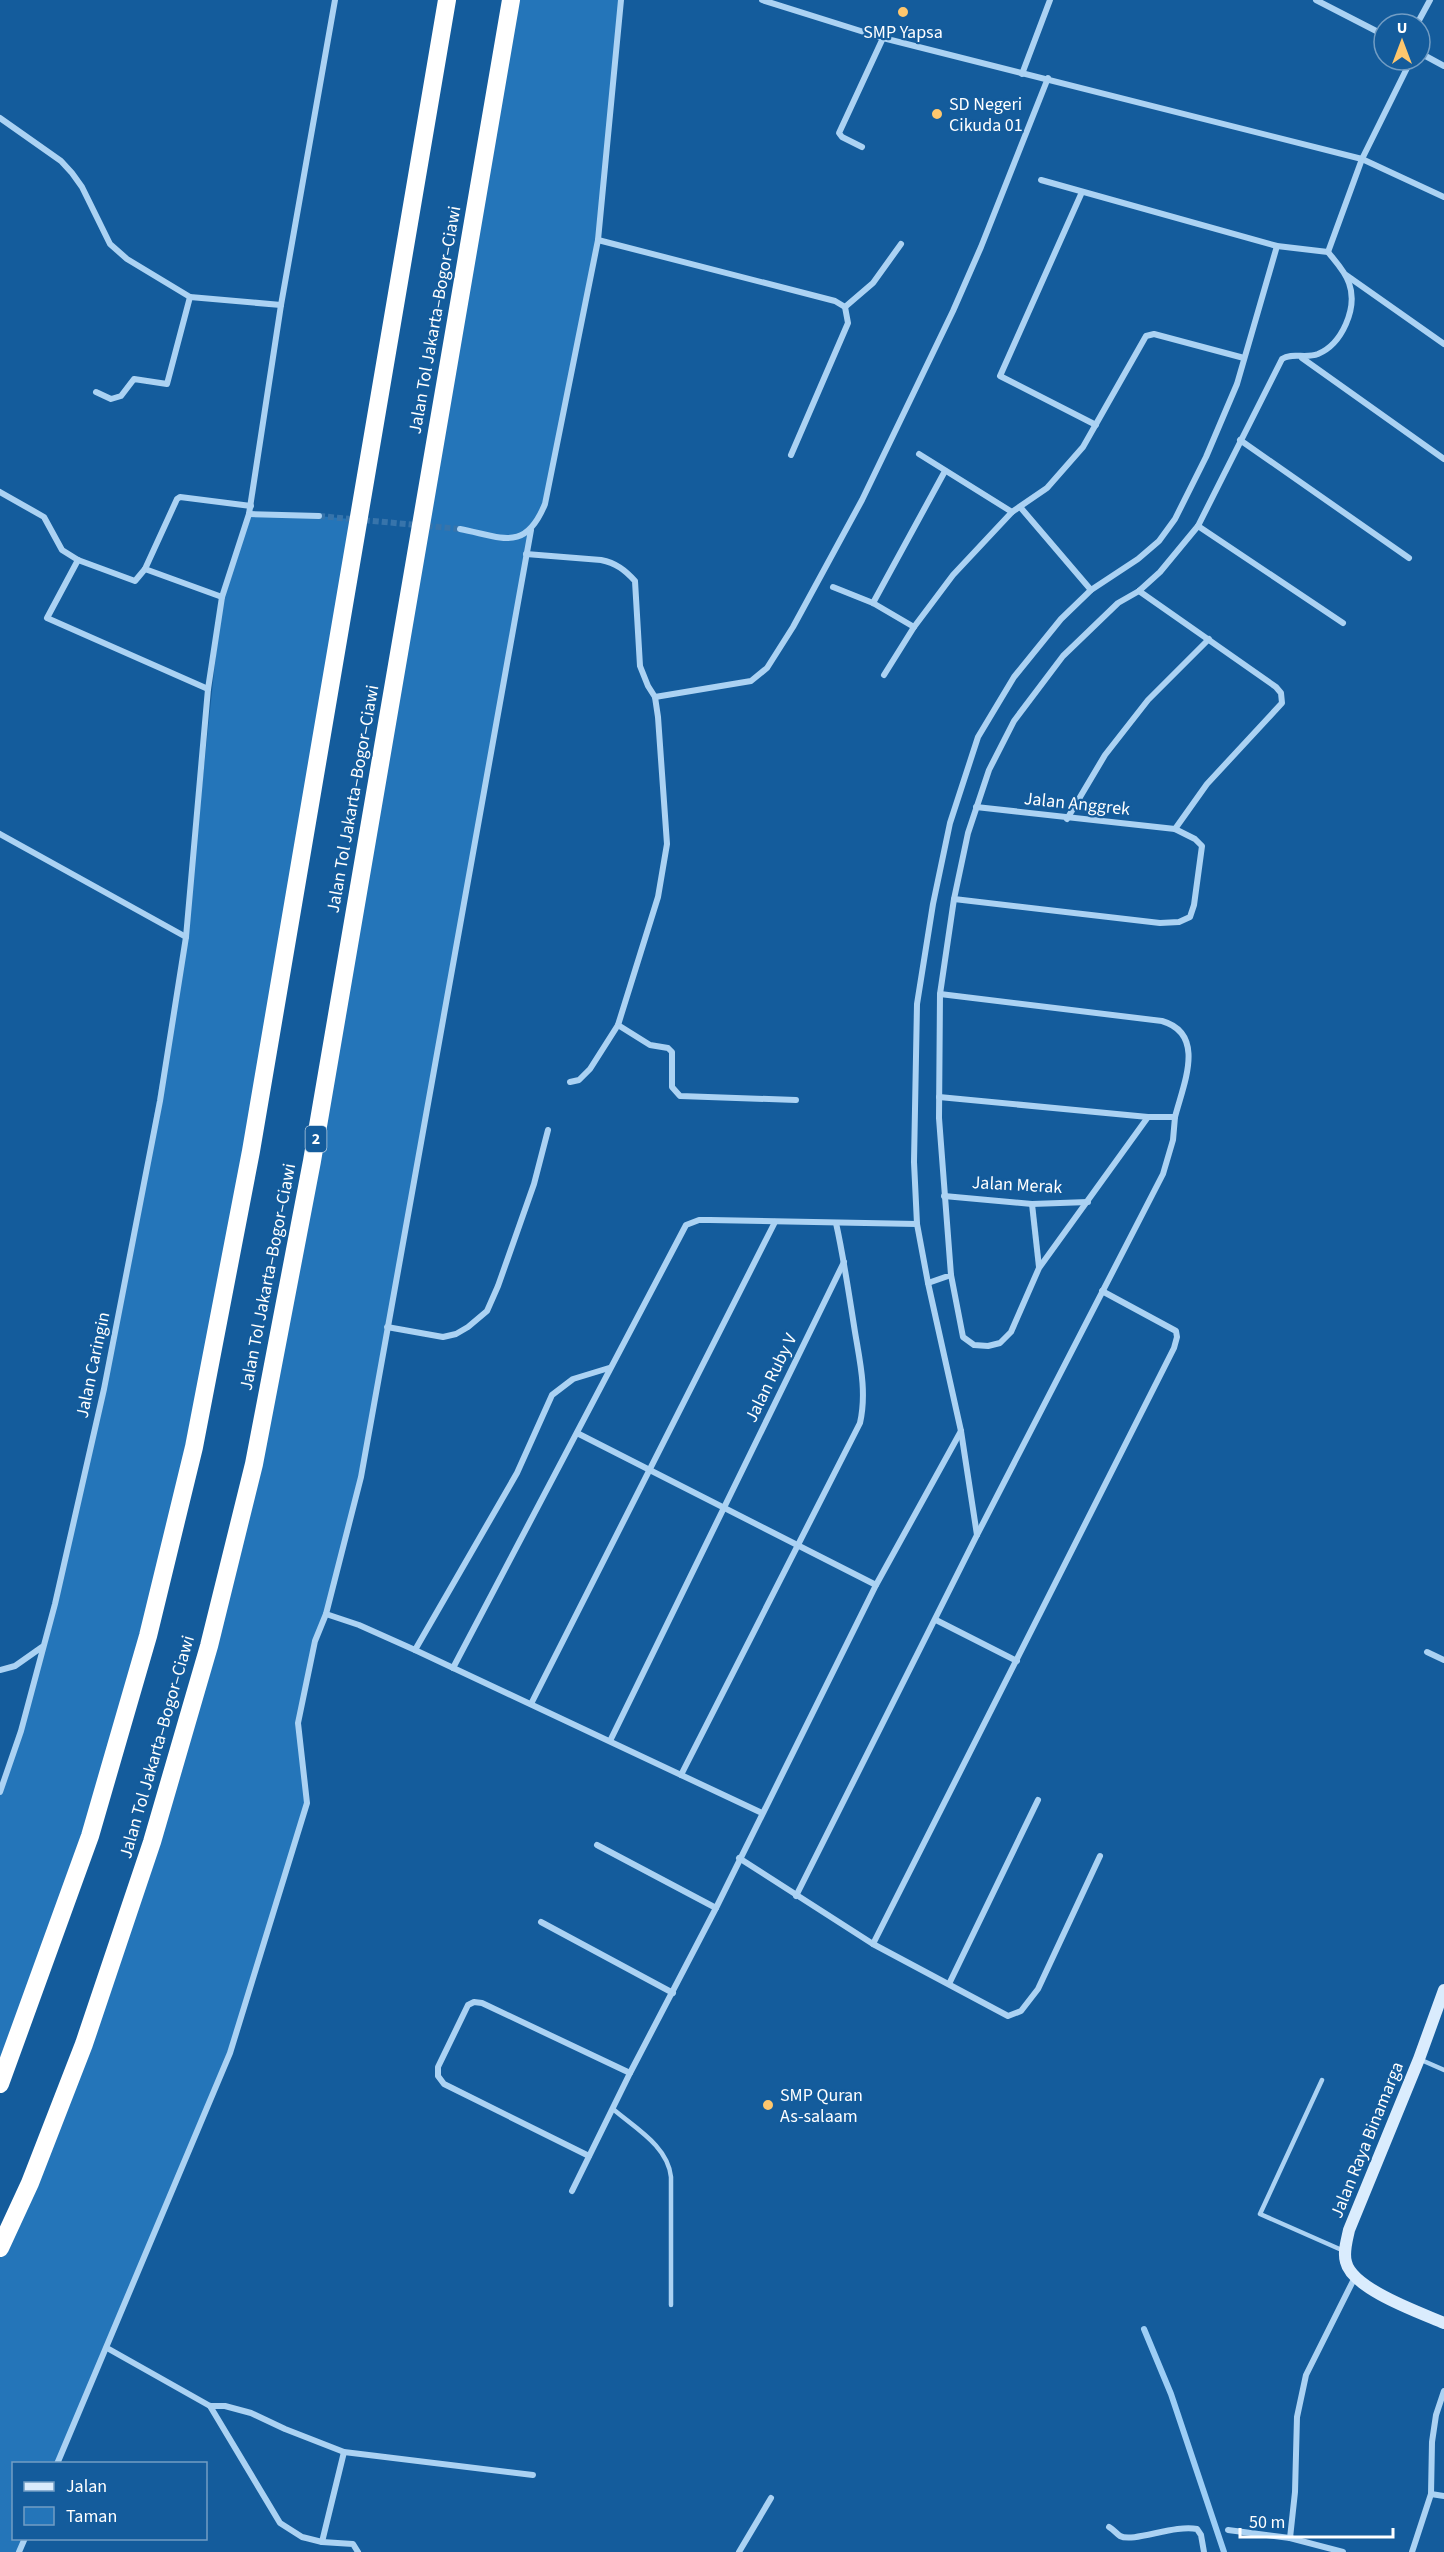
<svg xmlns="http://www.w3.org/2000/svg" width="1444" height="2552" font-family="'Source Sans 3',sans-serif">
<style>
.green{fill:#2475b9}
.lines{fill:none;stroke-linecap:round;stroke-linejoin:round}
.stream{stroke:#9dcef6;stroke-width:6}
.street-tunnel{stroke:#3774ab;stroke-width:6;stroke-dasharray:6 3;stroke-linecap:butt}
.lane{stroke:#abd2f3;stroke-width:4.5}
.street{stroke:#abd2f3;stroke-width:6}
.secondary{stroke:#daecfd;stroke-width:12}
.highway{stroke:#fff;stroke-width:18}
.poi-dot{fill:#ffc76d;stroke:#145c9c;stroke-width:2}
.labels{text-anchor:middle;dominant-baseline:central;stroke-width:4.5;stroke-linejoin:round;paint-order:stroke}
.shield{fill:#145c9c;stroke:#b8cee1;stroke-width:1.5}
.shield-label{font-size:16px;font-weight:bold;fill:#fff}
.poi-label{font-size:18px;fill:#fff;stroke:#145c9c;text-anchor:start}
.street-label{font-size:18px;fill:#fff;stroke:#145c9c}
</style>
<rect width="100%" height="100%" fill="#145c9c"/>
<!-- green -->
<g class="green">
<path d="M511,0H621L598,240L545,504L531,530L361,1477L325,1616L315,1641L298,1722L307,1803L230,2053L57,2463L14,2464V2538L25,2539L19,2552H0V2244L84,2044L254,1463Z"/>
<path d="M249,514L319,516L359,520L279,986L142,1658L0,2082V1790L21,1731L55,1604L124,1285L186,937L222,597Z"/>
</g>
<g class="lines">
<!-- stream -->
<path class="stream" d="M1144,2329L1171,2394L1224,2552"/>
<!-- street-tunnel -->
<path class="street-tunnel" d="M319,516L460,529"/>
<!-- lane -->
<g class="lane">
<path d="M1419,2059L1444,2070"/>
<path d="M1322,2080L1260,2214L1344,2251"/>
<path d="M613,2109C635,2128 668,2146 671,2177V2305"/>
</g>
<!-- street -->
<g class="street">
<path d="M762,0L883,38L1362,159L1444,197"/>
<path d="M1316,0L1384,35"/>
<path d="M1417,24L1430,0"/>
<path d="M1420,53L1444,66"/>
<path d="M1022,74L1050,0"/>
<path d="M0,118L61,161L72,173L82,187L110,244L127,259L190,297L281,305"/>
<path d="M862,147L842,137L839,133L883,38"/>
<path d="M1041,180L1277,246L1328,252L1362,159L1411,60"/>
<path d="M1082,192L1000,376L1096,425"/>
<path d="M598,240L835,301L845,307L848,323L791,455"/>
<path d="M1346,275L1444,344"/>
<path d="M845,307L873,283L901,244"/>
<path d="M1302,358L1444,459"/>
<path d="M96,392L111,399L121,396L134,379L167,384L190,297"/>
<path d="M1240,440L1409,558"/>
<path d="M919,454L1012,512"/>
<path d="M0,492L44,517L62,550L78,560L135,581L145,569L222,597"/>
<path d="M1021,508L1091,590"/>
<path d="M249,514L319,516"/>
<path d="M1198,526L1343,623"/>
<path d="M460,529C502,537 525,553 545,504L598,240L621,0"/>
<path d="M526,554L601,560C616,563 625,570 635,581L640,666L648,686L655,697L658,717L667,844L658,897L618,1025L590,1069L579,1080L570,1082"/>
<path d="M78,560L47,618L208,689"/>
<path d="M145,569L177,499L180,497L251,506"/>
<path d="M833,587L873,603L914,627"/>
<path d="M1139,591L1276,687L1281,693L1282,703L1207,784L1175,829"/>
<path d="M873,603L945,471"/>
<path d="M884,675L914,627L953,575L1012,512L1047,488L1083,447L1146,336L1154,334L1244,358"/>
<path d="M655,697L751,681L767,668L793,627L862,500L953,311L981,247L1048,78"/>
<path d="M1067,819L1105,755L1148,700L1209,639"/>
<path d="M0,834L186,937"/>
<path d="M954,899L1160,923L1179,922L1190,917L1194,905L1202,846L1195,839L1175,829L976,807"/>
<path d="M940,994L1162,1021C1207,1034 1183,1085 1175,1117H1148L1039,1268L1011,1332L1000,1343L988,1346L974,1345L963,1337L951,1275"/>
<path d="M618,1025L650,1045L668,1048L672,1052V1087L680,1096L796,1100"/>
<path d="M939,1097L1148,1117"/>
<path d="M944,1196L1032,1204L1088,1202"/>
<path d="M1032,1204L1039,1267"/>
<path d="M928,1283L951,1275L939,1118L940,994L954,899L968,833L989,770L1014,721L1063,656L1118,603L1139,591L1160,572L1198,526L1282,359C1292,352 1305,359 1318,354C1342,344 1358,308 1349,283C1345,271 1335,261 1328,252"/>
<path d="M387,1327L443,1337L456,1334L468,1327L487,1311L498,1286L534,1184L548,1130"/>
<path d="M577,1433L876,1585"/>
<path d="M977,1535L961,1431L928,1283L917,1224L914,1162L917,1004L933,904L950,823L978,737L1014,677L1061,619L1091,590L1138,559L1159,541L1175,519L1206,457L1237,384L1277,246"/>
<path d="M326,1614L361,1477L531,530"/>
<path d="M936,1620L1017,1661"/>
<path d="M415,1650L517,1473L552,1395L573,1379L609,1368"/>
<path d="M1427,1652L1444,1660"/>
<path d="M453,1668L686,1225L699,1220H710L917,1224"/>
<path d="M0,1670L15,1666L42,1647"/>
<path d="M531,1704L775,1222"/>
<path d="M610,1741L844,1262"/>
<path d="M681,1775L860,1423C867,1392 860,1362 855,1332C849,1295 844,1259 836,1223"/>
<path d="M0,1792L21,1731L55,1604L104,1389L160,1101L186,937L208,689L222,597L249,514L281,305L335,0"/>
<path d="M597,1845L716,1908"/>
<path d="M739,1858L873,1944L1008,2016L1021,2011L1038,1989L1100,1856"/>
<path d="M796,1896L977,1535L1163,1174L1173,1140L1175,1117"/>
<path d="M541,1922L673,1993"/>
<path d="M873,1944L1174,1348L1177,1337L1176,1331L1102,1291"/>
<path d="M949,1984L1038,1800"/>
<path d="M589,2156L444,2084L438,2076V2067L468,2005L474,2002L482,2003L630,2073"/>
<path d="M572,2191L630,2073L716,1908L876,1585L961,1431"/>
<path d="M107,2348L210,2406H225L251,2413L285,2429L344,2452L533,2475"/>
<path d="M210,2406L280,2523L302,2537L322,2542L353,2544L358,2552"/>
<path d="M57,2464L230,2053L307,1803L298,1723L315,1641L326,1614L359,1625L415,1650L762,1813"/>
<path d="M1431,2494L1444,2496"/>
<path d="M1109,2527C1113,2529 1117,2534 1120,2536C1133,2543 1175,2524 1197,2529L1201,2535L1204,2552"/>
<path d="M1228,2530L1290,2538L1343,2552"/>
<path d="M1290,2538L1295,2492L1297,2417L1306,2375L1355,2277"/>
<path d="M322,2542L344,2452"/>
<path d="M19,2552L25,2538"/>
<path d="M739,2552L771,2498"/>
<path d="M1412,2552L1431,2494L1432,2442L1436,2415L1444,2391"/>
</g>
<!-- secondary -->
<path class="secondary" d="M1444,1990L1419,2059L1349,2230C1347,2240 1343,2252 1346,2262C1352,2289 1421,2313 1444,2323"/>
<!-- highway -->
<g class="highway">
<path d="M0,2084L90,1836L148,1636L194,1447L251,1151L447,0"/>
<path d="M0,2248L30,2183L84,2044L152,1842L209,1646L254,1464L312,1161L511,0"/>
</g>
</g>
<!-- markers -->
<g class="poi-dot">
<circle cx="903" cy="12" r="6"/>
<circle cx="937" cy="114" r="6"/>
<circle cx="768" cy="2105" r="6"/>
</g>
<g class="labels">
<!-- shield labels -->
<rect class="shield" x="305.5" y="1126" width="21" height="26" rx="4.5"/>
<g class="shield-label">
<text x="316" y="1139">2</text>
</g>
<!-- poi labels -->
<g class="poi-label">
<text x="903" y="32" text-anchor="middle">SMP Yapsa</text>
<text x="949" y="104">SD Negeri<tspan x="949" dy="21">Cikuda 01</tspan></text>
<text x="780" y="2095">SMP Quran<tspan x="780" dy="21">As-salaam</tspan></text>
</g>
<!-- street labels -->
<g class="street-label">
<text transform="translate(435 320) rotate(-80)">Jalan Tol Jakarta–Bogor–Ciawi</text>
<text transform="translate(353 799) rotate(-80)">Jalan Tol Jakarta–Bogor–Ciawi</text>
<text transform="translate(1077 804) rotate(6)">Jalan Anggrek</text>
<text transform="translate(1017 1185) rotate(3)">Jalan Merak</text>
<text transform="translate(268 1277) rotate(-79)">Jalan Tol Jakarta–Bogor–Ciawi</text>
<text transform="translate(93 1365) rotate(-78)">Jalan Caringin</text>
<text transform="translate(771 1378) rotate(-64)">Jalan Ruby V</text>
<text transform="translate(157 1747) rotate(-74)">Jalan Tol Jakarta–Bogor–Ciawi</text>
<text transform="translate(1367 2140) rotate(-68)">Jalan Raya Binamarga</text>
</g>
</g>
<!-- legend -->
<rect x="12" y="2462" width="195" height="78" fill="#145c9c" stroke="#729dc4" stroke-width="1.5"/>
<rect x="24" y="2482" width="30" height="9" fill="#daecfd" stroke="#729dc4" stroke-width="1.5"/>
<text x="66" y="2492" font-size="18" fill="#ffffff">Jalan</text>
<rect x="24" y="2507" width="30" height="18" fill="#2475b9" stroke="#729dc4" stroke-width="1.5"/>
<text x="66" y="2522" font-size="18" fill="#ffffff">Taman</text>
<!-- north arrow -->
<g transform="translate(1402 42)"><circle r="28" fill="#145c9c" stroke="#729dc4" stroke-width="1.5"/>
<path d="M0-4.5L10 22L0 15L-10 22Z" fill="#ffc76d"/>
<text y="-9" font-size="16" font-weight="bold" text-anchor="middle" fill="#ffffff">U</text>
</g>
<!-- scale -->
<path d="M1240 2528v9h153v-9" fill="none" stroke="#ffffff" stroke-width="3"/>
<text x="1249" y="2528" font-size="18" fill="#ffffff" stroke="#145c9c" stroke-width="4.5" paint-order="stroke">50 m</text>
</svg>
